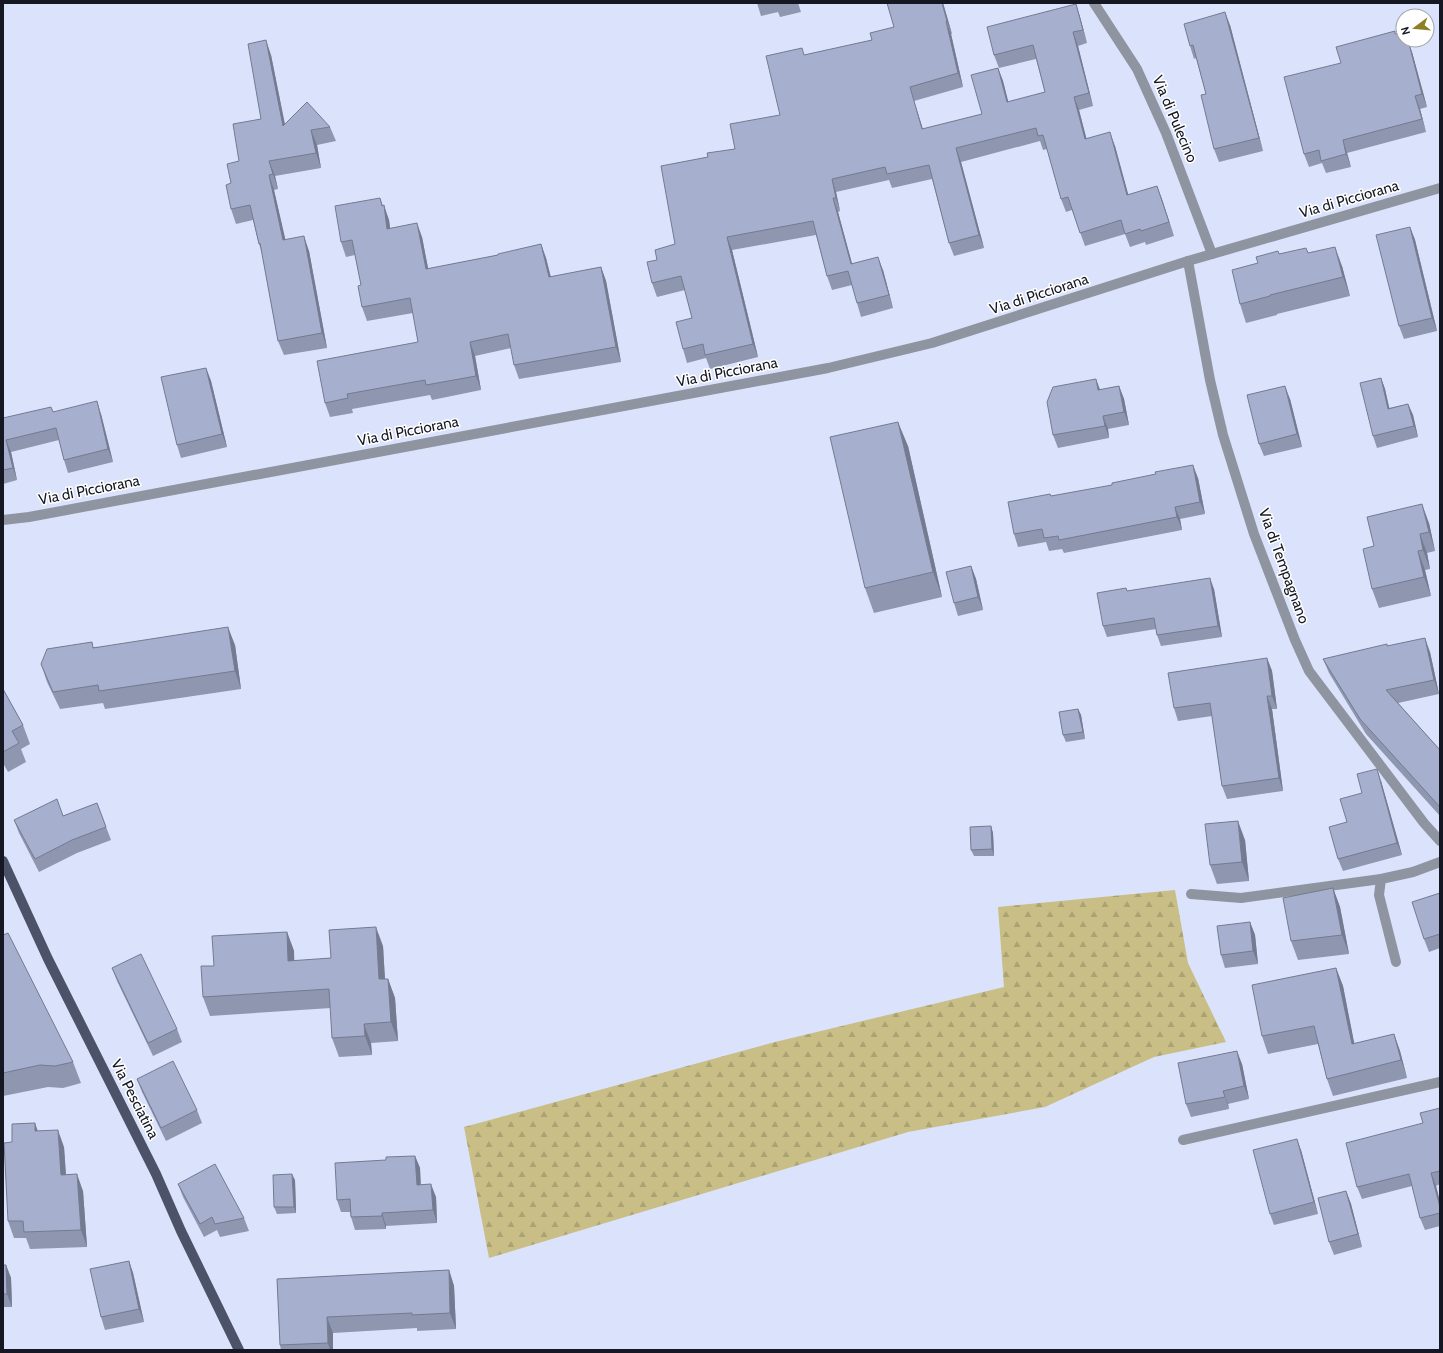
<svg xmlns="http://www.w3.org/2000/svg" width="1443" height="1353" font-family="Cabin,sans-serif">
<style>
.forest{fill:url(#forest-firs)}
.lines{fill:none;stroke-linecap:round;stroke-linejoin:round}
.street{stroke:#8f94a1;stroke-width:10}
.primary{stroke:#4c5369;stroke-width:10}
.wall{fill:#8f96b0}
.shaded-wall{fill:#747a90}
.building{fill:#a6afcd;stroke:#747a90}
.labels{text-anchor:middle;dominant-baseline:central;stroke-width:3;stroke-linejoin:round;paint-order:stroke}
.street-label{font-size:15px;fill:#151823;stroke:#fff}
</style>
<defs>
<pattern id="forest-firs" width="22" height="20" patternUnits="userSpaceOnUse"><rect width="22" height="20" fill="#c8be86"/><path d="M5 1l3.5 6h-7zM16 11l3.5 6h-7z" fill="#aba373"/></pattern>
</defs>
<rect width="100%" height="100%" fill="#dbe3fc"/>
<!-- forest -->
<path class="forest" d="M1175,890L1188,963L1226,1042L1154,1057L1045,1107L908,1132L489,1258L464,1127L775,1042L1004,987L998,907Z"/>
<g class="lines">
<!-- street -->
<g class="street">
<path d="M1094,3L1137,69L1166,133L1212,254"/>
<path d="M1188,261L1210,380L1223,435L1254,534L1295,640L1309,671L1424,823L1440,841"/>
<path d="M3,520L29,517L828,368L932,343L1188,261L1440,188"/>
<path d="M1381,879L1379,895L1396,962"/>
<path d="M1191,894L1241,898L1381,879L1413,872L1440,862"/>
<path d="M1183,1140L1440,1082"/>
</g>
<!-- primary -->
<path class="primary" d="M3,861L48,959L156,1174L181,1231L239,1350"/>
</g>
<!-- wall -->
<g class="wall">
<path d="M757,3H798L801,12L780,17L778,12L761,16Z"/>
<path d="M887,3H943L952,34H951L963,87L914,101L923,129L982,114L998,68L1003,81L1008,102L1045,92L1036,59L999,68L994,55L1076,4L1080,17L1087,43L1078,46L1093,106L1079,110L1086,138L1115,146L1128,195L1157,186L1174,236L1146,245L1145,242L1130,247L1125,234L1085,246L1072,210L1066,212L1061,199L1047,149L1043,150L1040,141L961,162L984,248L954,256L949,243L932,179L892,188L889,180L836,192L840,211L838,212L852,264L883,270L893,308L861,317L857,303L852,285L832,290L827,276L816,235L732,250L758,357L710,369L706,358L687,363L683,349L692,318L685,290L657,297L652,283L657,260L675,244L708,157L735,149L780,115L805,55L872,40L894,27Z"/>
<path d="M1230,25L1263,151L1219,162L1214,149L1206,94L1196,58L1194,59L1190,46Z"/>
<path d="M1396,34L1412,52L1427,107L1420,109L1426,132L1347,153L1351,167L1326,173L1322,163L1309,167L1304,154L1341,63Z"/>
<path d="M271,55L285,124L330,127L336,141L317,145L321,168L275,176L278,189L274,190L285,240L309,251L327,348L284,355L278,341L262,253L259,244L253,220L236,224L231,209L239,161L261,119Z"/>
<path d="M383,205L389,220L390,228L422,237L428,269L498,255L541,244L546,258L551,277L601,267L606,281L621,362L519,379L514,365L511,348L475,356L481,390L432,400L430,395L352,409L353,413L330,417L325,403L418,342L413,313L367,321L362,307L361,285L355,255L346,257L341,242Z"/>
<path d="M1410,227L1415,240L1437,331L1404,339L1399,326Z"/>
<path d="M1308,253L1342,266L1350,296L1277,314V315L1246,323L1240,304L1258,263L1279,254Z"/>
<path d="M206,368L211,381L227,447L181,458L177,445Z"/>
<path d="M1381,378L1385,389L1389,408L1408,404L1413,415L1418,437L1377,448L1373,436Z"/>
<path d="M1119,386L1124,399L1129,425L1108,429L1109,438L1058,448L1053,435L1100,390Z"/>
<path d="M1290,399L1302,447L1264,456L1259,444Z"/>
<path d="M53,412L101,414L113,462L68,473L64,460L59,440L11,452L17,480L3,484V418Z"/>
<path d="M908,446L942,597L874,613L865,588Z"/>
<path d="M1198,478L1205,514L1180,519L1182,530L1064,553L1062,549L1049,551L1046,542L1018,547L1014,534L1050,494L1051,496Z"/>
<path d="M1429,523L1435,551L1427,553L1430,569L1425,570L1431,596L1379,608L1372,589L1374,546Z"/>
<path d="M971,566L976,579L983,610L958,616L954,603Z"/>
<path d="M1214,589L1222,637L1161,646L1157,635L1156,629L1107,637L1103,626L1127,591Z"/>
<path d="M235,645L241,689L105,709L103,703L60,709L47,682L41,664L93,647Z"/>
<path d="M1388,646L1430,652L1439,694L1398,703L1440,750V816L1366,734L1329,673L1323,659Z"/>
<path d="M1267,658L1272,671L1277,709H1272L1283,791L1227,799L1222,786L1212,716L1178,721L1174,708Z"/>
<path d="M3,689L23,725L30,744L21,749L26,762L8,772L3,763Z"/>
<path d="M1078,709L1081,715L1085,739L1066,742L1063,735Z"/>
<path d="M1381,781L1402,855L1343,871L1338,859L1347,822L1362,793Z"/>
<path d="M97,803L111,840L77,853L39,872L19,833L14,820L63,816Z"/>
<path d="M991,826L993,833L994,856H974L971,850Z"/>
<path d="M1245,840L1249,881L1217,884L1210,865Z"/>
<path d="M1333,888L1340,907L1349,954L1298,960L1291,941Z"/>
<path d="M1440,893V948L1429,952L1424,939Z"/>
<path d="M1250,922L1255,935L1258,964L1225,968L1221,955Z"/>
<path d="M287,932L294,951V961L331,958L383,946L385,979H388L395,998L398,1041L371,1043L372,1055L339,1057L332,1038L331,1008L210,1016L203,997L214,966Z"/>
<path d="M3,935L73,1062L81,1083L63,1088L48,1087L3,1096Z"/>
<path d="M112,968L177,1029L182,1042L153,1056L117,981Z"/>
<path d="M1336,968L1343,986L1354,1044L1394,1034L1400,1051L1407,1078L1333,1096L1327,1079L1318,1044L1268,1054L1262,1036Z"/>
<path d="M1242,1064L1249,1099L1228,1104L1229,1109L1191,1117L1186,1104Z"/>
<path d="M137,1079L197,1110L202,1123L166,1141L142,1092Z"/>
<path d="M1440,1108V1184L1436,1186L1440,1202V1226L1425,1230L1420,1218L1412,1186L1362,1199L1357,1187L1423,1123Z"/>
<path d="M37,1131L64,1147L66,1175L83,1191L87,1247L30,1249L26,1238H14L8,1221L12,1142Z"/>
<path d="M1301,1150L1318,1214L1274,1225L1270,1214Z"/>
<path d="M415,1156L420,1168L421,1185L436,1197L437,1223L386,1226V1229L355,1230L351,1217L350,1212H341L337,1200L386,1160Z"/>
<path d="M295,1180L296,1213L277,1214L274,1207Z"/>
<path d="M178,1184L244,1218L249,1231L220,1237L217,1230L204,1237L183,1197Z"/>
<path d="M1346,1191L1351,1204L1362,1247L1334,1255L1329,1242Z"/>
<path d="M129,1261L133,1273L144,1322L105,1330L101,1317Z"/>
<path d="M3,1265H6L11,1278L12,1307H3Z"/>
<path d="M449,1270L454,1286L456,1329L417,1331V1328L333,1333V1350H281L280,1345L277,1279Z"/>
</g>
<!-- shaded-wall -->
<g class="shaded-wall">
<path d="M942,3H943L952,34L947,21Z"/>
<path d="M1076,4L1080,17L1087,43L1083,30Z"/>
<path d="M1225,12L1230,25L1263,151L1259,138Z"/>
<path d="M946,21L951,34L963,87L958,73Z"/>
<path d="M1073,32L1078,46L1093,106L1089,93Z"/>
<path d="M266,40L271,55L288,141L283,126Z"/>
<path d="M1408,40L1412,52L1427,107L1422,94Z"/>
<path d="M998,68L1003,81L1012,116L1007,102Z"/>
<path d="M910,87L914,101L927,143L922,129Z"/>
<path d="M1415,96L1420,109L1426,132L1422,119Z"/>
<path d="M1074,97L1079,110L1090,152L1085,139Z"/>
<path d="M311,130L317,145L321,168L316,153Z"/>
<path d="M1110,132L1115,146L1132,208L1127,195Z"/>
<path d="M1343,140L1347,153L1351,167L1346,154Z"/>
<path d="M956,148L961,162L984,248L979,235Z"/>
<path d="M269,161L275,176L278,189L273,174Z"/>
<path d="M269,175L274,190L289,255L283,240Z"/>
<path d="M832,179L836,192L840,211L836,198Z"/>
<path d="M1157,186L1162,199L1174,236L1169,222Z"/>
<path d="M380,198L384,209V205L389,220L392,243L387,229Z"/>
<path d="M833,198L838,212L856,278L851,264Z"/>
<path d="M417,223L422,237L431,283L426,269Z"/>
<path d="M1410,227L1415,240L1437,331L1432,318Z"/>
<path d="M304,236L309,251L327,348L322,333Z"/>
<path d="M727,237L732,250L758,357L753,344Z"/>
<path d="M541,244L546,258L554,292L549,277Z"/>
<path d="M1335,247L1342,266L1350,296L1343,277Z"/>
<path d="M878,257L883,270L893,308L889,295Z"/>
<path d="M601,267L606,281L621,362L616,347Z"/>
<path d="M470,342L475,356L481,390L476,376Z"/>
<path d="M206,368L211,381L227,447L222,434Z"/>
<path d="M1381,378L1385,389L1392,420L1388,409Z"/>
<path d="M1096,379L1101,392L1098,390Z"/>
<path d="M1119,386L1124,399L1129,425L1124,412Z"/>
<path d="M1285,386L1290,399L1302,447L1297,434Z"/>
<path d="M97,401L101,414L113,462L108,449Z"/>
<path d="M1408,404L1413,415L1418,437L1414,426Z"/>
<path d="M1103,416L1108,429L1109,438L1105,426Z"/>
<path d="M898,422L908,446L942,597L933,572Z"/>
<path d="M6,440L11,452L17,480L13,468Z"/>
<path d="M1193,465L1198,478L1205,514L1200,502Z"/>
<path d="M1422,504L1429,523L1435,551L1429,532Z"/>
<path d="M1175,507L1180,519L1182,530L1177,517Z"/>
<path d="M1420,534L1427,553L1430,569L1423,550Z"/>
<path d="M1418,551L1425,570L1431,596L1424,577Z"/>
<path d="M971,566L976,579L983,610L978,597Z"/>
<path d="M1210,578L1214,589L1222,637L1218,626Z"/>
<path d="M228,627L235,645L241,689L235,671Z"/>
<path d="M1425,638L1430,652L1439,694L1434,680Z"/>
<path d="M1267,658L1272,671L1277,709L1272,696Z"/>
<path d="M1267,696L1272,709L1283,791L1279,778Z"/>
<path d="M1078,709L1081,715L1085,739L1083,732Z"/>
<path d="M1377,769L1381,781L1402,855L1397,843Z"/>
<path d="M1238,821L1245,840L1249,881L1242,862Z"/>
<path d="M991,826L993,833L994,856L992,849Z"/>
<path d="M1333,888L1340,907L1349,954L1342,935Z"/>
<path d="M1250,922L1255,935L1258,964L1253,951Z"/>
<path d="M376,927L383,946L386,998L379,979Z"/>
<path d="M287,932L294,951L295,980L288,961Z"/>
<path d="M1336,968L1343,986L1358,1062L1352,1044Z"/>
<path d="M388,979L395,998L398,1041L391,1022Z"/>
<path d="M364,1024L371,1043L372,1055L365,1036Z"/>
<path d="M1394,1034L1400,1051L1407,1078L1401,1060Z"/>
<path d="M1237,1051L1242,1064L1249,1099L1244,1086Z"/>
<path d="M1223,1091L1228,1104L1229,1109Z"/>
<path d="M35,1123L41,1140L35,1131Z"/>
<path d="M58,1130L64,1147L67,1192L61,1175Z"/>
<path d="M1297,1139L1301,1150L1318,1214L1314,1202Z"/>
<path d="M415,1156L420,1168L421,1198L417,1185Z"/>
<path d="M1431,1173L1436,1186L1440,1202V1207Z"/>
<path d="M77,1174L83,1191L87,1247L81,1230Z"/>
<path d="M292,1174L295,1180L296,1213L294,1207Z"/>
<path d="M431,1184L436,1197L437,1223L433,1210Z"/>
<path d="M1346,1191L1351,1204L1362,1247L1358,1234Z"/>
<path d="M382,1213L386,1226V1229L382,1216Z"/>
<path d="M129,1261L133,1273L144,1322L139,1309Z"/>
<path d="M6,1265L11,1278L12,1307L7,1294Z"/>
<path d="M449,1270L454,1286L456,1329L450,1313Z"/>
<path d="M327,1317L333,1333V1350H330L328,1343Z"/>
</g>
<!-- building -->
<g class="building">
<path d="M887,3H942L947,21H946L958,73L910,87L922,129L982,114L971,75L998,68L1007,102L1045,92L1033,45L994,55L987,27L1076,4L1083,30L1073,32L1089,93L1074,97L1085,139L1110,132L1127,195L1157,186L1169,222L1141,231L1140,229L1125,234L1121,220L1080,233L1068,197L1061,199L1043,135L1038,136L1036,128L956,148L979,235L949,243L929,165L887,174L885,167L832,179L836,198H833L851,264L878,257L889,295L857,303L848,271L827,276L813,221L727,237L753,344L705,355L703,344L683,349L676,322L692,318L681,276L652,283L647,262L657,260L655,250L675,244L661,166L708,157L707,153L735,149L730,124L780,115L766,56L802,48L804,55L872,40L870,33L894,27Z"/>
<path d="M1225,12L1259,138L1214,149L1201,95L1206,94L1193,45L1190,46L1184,24Z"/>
<path d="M1395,31V34L1403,32V40H1408L1422,94L1415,96L1422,119L1343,140L1346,154L1321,161L1319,150L1304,154L1284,77L1341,63L1336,47Z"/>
<path d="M266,40L283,126L307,102L330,127L311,130L316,153L269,161L273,174L269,175L283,240L304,236L322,333L278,341L260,243L259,244L250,205L231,209L226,185L231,183L227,164L239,161L233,124L261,119L248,44Z"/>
<path d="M380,198L382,206L384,205L387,229L417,223L426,269L498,255V254L541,244L549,277L601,267L616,347L514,365L508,334L470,342L476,376L426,385L425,380L347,394L348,398L325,403L317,361L418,342L410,298L362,307L358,286L361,285L352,240L341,242L335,206Z"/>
<path d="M1410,227L1432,318L1399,326L1376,235Z"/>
<path d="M1335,247L1343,277L1270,295V296L1240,304L1232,270L1258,263L1256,257L1278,251L1279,254L1306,248L1308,253Z"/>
<path d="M206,368L222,434L177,445L161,377Z"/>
<path d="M1381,378L1388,409L1408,404L1414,426L1373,436L1360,383Z"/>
<path d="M1096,379L1098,390L1119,386L1124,412L1103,416L1105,426L1053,435L1047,402L1053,387Z"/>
<path d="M1285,386L1297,434L1259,444L1247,395Z"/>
<path d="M97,401L108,449L64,460L56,428L6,440L13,468L3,470V418L51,407L53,412Z"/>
<path d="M898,422L933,572L865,588L830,437Z"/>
<path d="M1193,465L1200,502L1175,507L1177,517L1059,540L1058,536L1044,538L1042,529L1014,534L1008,502L1050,494L1051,496L1112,485V483L1156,474L1155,472Z"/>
<path d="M1422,504L1429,532L1420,534L1423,550L1418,551L1424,577L1372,589L1363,549L1374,546L1367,517Z"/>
<path d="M971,566L978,597L954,603L946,572Z"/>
<path d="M1210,578L1218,626L1157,635L1154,618L1103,626L1097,593L1126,588L1127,591Z"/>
<path d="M228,627L235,671L99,691L98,685L53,692L41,664L47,649L92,642L93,648Z"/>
<path d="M1425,638L1434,680L1386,690L1440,750V807L1360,719L1323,659L1387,644V646Z"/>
<path d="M1267,658L1272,696H1267L1279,778L1222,786L1210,703L1174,708L1168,673Z"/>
<path d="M3,689L23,725L12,731L19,743L3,752Z"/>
<path d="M1078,709L1083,732L1063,735L1059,712Z"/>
<path d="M1377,769L1397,843L1338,859L1329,827L1347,822L1340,799L1362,793L1357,774Z"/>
<path d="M57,799L63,816L97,803L106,827L72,840L35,859L14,820Z"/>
<path d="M1238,821L1242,862L1210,865L1205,824Z"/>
<path d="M991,826L992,849L971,850L970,827Z"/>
<path d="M1333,888L1342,935L1291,941L1283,898Z"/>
<path d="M1440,893V934L1424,939L1412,902Z"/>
<path d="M1250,922L1253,951L1221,955L1217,926Z"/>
<path d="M376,927L379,979H388L391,1022L364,1024L365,1036L332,1038L329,989L203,997L201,966H214L212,936L287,932L288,961L331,958L329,930Z"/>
<path d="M8,933L73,1062L55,1066L40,1065L3,1073V935Z"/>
<path d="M141,954L177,1029L148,1043L112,968Z"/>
<path d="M1336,968L1352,1044L1394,1034L1401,1060L1327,1079L1314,1026L1262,1036L1252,985Z"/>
<path d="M1237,1051L1244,1086L1223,1091L1225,1097L1186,1104L1178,1063Z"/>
<path d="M173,1061L197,1110L161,1128L137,1079Z"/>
<path d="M1440,1108V1171L1431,1173L1440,1207V1213L1420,1218L1409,1174L1357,1187L1346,1143L1423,1123L1420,1113Z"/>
<path d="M35,1123V1131L58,1130L61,1175L77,1174L81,1230L24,1232L23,1221H8L4,1143L12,1142V1124Z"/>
<path d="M1297,1139L1314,1202L1270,1214L1253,1150Z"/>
<path d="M415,1156L417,1185L431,1184L433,1210L382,1213V1216L351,1217L350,1199L337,1200L335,1163L386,1160V1157Z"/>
<path d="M215,1164L244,1218L215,1224L212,1217L200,1224L178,1184Z"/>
<path d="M292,1174L294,1207H274L273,1175Z"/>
<path d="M1346,1191L1358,1234L1329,1242L1318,1198Z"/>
<path d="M129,1261L139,1309L101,1317L90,1269Z"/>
<path d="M3,1265H6L7,1294H3Z"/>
<path d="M449,1270L450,1313L412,1315V1313L327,1317L328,1343L280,1345L277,1279Z"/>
</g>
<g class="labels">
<!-- street labels -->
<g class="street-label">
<text transform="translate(1175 119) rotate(67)">Via di Pulecino</text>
<text transform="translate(1349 199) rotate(-16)">Via di Picciorana</text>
<text transform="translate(1039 294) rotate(-18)">Via di Picciorana</text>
<text transform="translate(727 372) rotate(-11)">Via di Picciorana</text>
<text transform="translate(408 431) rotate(-11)">Via di Picciorana</text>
<text transform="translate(89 490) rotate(-11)">Via di Picciorana</text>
<text transform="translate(1284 566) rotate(70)">Via di Tempagnano</text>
<text transform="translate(135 1099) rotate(63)">Via Pesciatina</text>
</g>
</g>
<!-- border -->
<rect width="1443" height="1353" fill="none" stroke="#151823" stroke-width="8"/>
<!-- north arrow -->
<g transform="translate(1415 28) rotate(254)"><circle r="19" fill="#ffffff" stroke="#a1a3a7"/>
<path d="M0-3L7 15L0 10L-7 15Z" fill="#8e7f26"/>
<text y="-6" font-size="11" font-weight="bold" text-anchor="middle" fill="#151823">N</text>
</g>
</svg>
